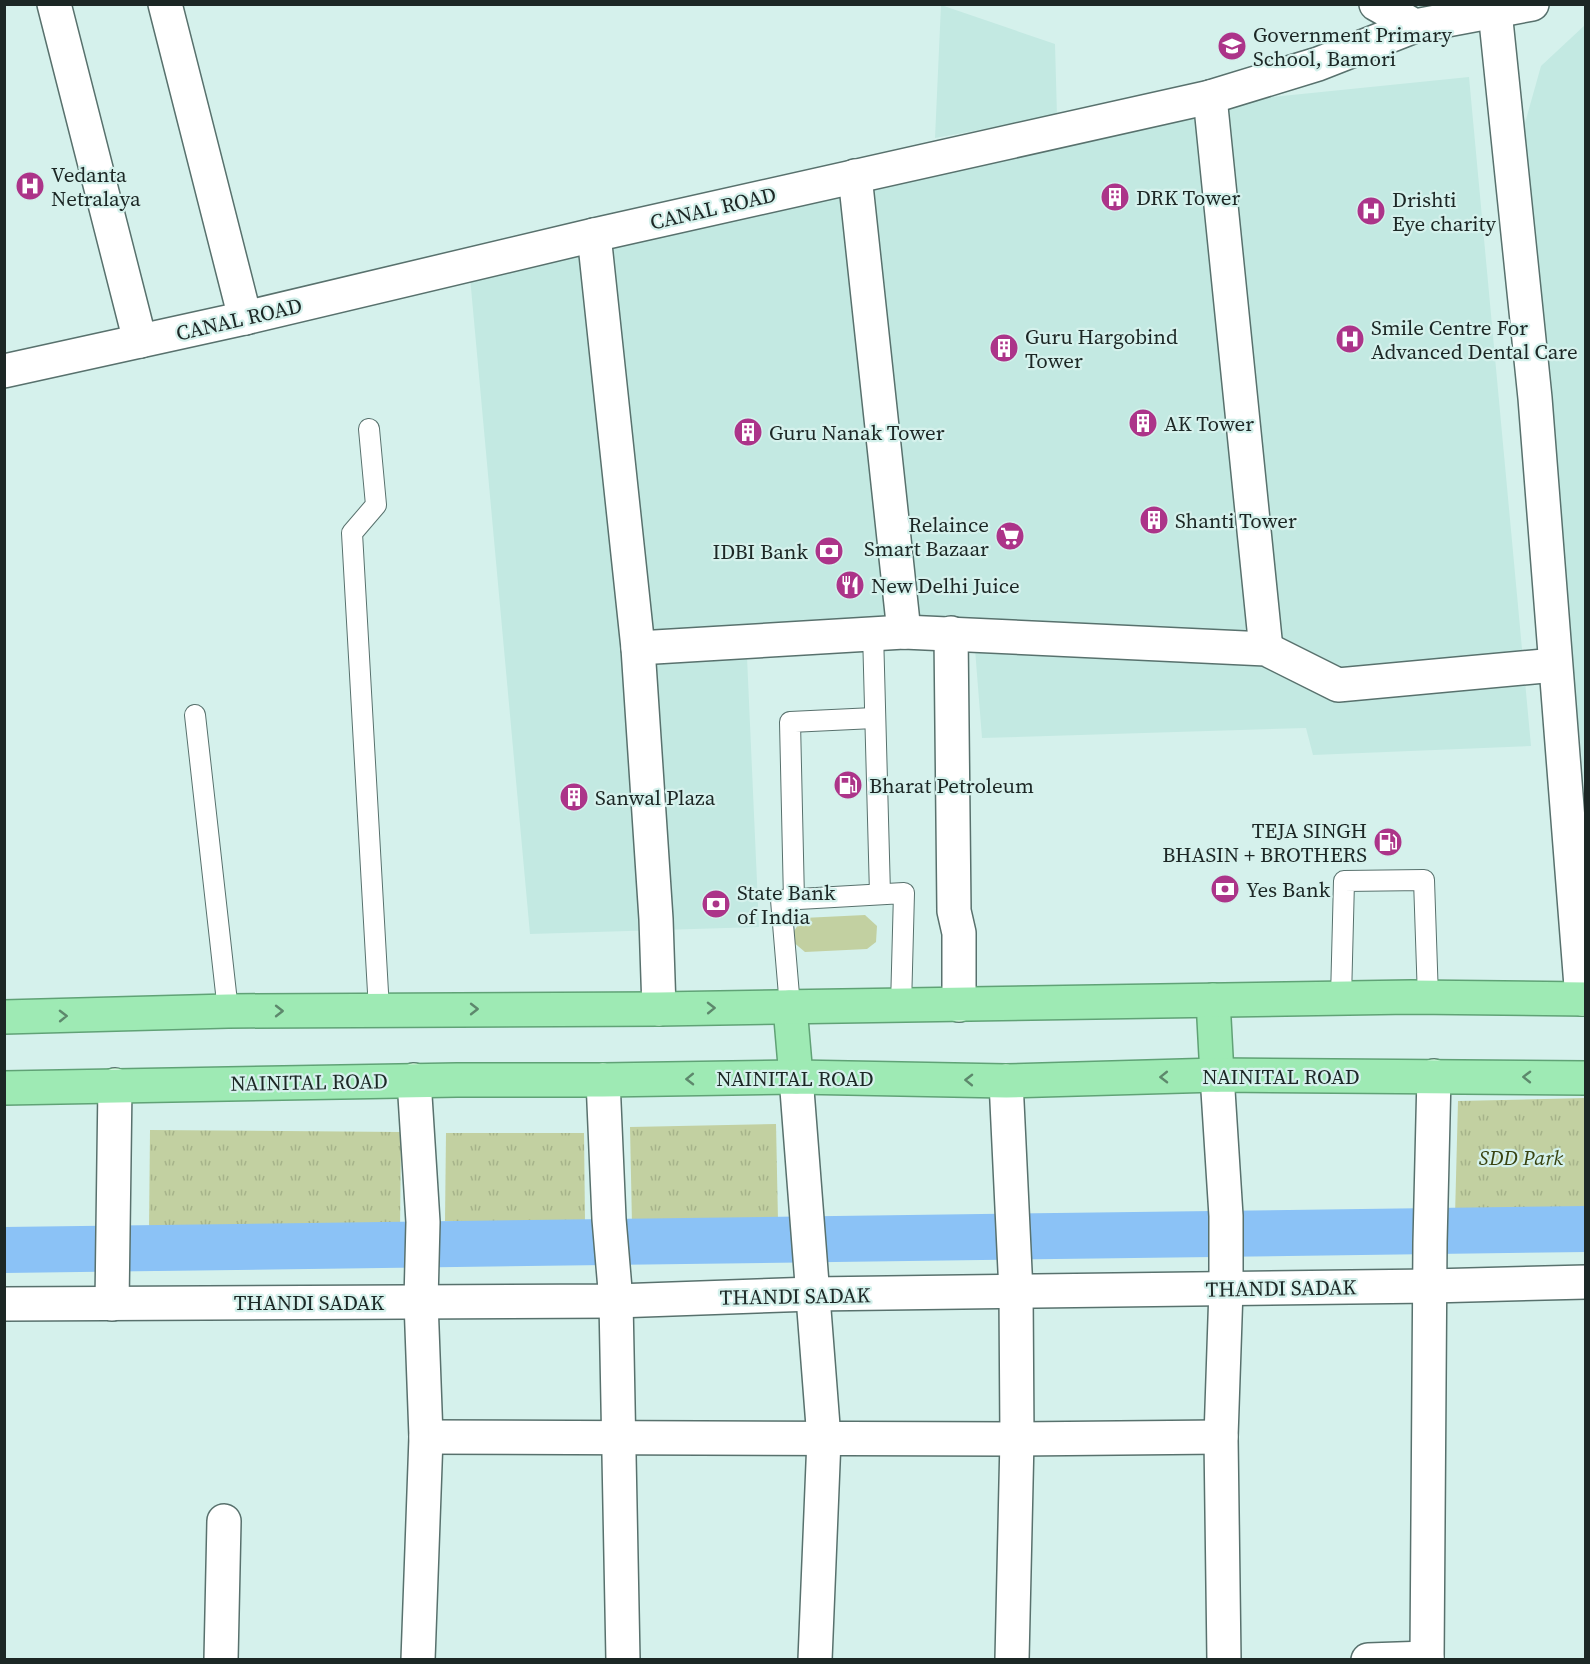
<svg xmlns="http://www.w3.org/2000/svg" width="1590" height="1664" font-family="'Source Serif 4',serif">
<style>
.built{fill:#c3e9e2}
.grass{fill:#c2d0a1}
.park{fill:url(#park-tufts)}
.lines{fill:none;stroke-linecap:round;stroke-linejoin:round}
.canal{stroke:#8bc2f6;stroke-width:46}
.service-casing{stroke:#58716d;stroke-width:22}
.minor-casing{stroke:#58716d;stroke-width:36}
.tertiary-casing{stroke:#58716d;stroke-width:36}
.trunk-casing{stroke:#60a276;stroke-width:36}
.service{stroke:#fff;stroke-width:20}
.minor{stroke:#fff;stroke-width:33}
.tertiary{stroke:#fff;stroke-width:33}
.trunk{stroke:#9eeab4;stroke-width:33}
.oneway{stroke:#5d886c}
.labels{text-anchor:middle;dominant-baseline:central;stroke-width:4.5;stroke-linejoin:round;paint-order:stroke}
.poi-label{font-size:21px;fill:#1c2725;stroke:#d5f1ec;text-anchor:start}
.street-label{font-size:21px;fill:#1c2725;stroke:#d5f1ec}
.park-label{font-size:21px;font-style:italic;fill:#384310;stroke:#d5f1ec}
</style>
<defs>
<pattern id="park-tufts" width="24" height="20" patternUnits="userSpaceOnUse" patternTransform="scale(1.5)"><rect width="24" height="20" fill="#c2d0a1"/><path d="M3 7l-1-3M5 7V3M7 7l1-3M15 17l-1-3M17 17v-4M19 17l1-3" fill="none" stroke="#a6b38a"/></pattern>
</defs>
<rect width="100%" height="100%" fill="#d5f1ec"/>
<!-- built -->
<g class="built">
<path d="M941,5L1055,44L1057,116L935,138Z"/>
<path d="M1585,25V794L1523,130L1541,66Z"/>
<path d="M1469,77L1531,746L1313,755L1306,728L982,738L975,649L939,644L747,657L759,927L530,934L470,277L679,225L1272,97Z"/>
</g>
<!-- grass -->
<path class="grass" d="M865,915L877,926L876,942L867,949L805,952L792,941L794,931L803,918Z"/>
<!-- park -->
<g class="park">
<path d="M1585,1098V1212L1455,1216L1458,1101Z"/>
<path d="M776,1124L778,1221L632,1225L630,1127Z"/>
<path d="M150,1130L401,1132L400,1232L149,1230Z"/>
<path d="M446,1133H584L585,1222L445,1221Z"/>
</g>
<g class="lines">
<!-- canal -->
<path class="canal" d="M4,1250L1586,1229"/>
<!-- service casing -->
<g class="service-casing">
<g id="service">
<path d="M369,429L376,505L352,533L379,1010"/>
<path d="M873,632L880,894"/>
<path d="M195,715L228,1011"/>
<path d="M794,900L790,722L874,718"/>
<path d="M1341,998L1344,881L1424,880L1428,998"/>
<path d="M790,1007L781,900L904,893L901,1006"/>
</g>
</g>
<!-- minor casing -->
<g class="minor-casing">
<g id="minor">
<path d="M54,4L140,341"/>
<path d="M165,4L245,318"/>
<path d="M1210,97L1266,649"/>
<path d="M855,176L904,632"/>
<path d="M594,235L638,648L656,919L659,1009"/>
<path d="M4,371L245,318L594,235L1210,97L1318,64L1415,26"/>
<path d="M951,633L954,911L959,933V1005"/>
<path d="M638,648L904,632L1266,649L1338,685L1555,665"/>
<path d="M1217,1075L1226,1216V1289L1221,1437L1224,1660"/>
<path d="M796,1077L824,1439L815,1660"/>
<path d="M414,1080L423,1222L421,1301L426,1437L418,1660"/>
<path d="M603,1080L609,1219L616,1301L623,1660"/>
<path d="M1006,1081L1016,1292L1017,1439L1012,1660"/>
<path d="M4,1304L616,1301L813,1294L1431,1286L1586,1282"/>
<path d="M112,1304L115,1085"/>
<path d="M426,1437L1017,1439L1221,1437"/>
<path d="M221,1660L224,1521"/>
<path d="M1368,1660L1427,1658"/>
<path d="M1427,1660L1430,1243L1434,1076"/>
</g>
</g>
<!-- tertiary casing -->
<g class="tertiary-casing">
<g id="tertiary">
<path d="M1376,4L1415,26L1532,4"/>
<path d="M1495,11L1535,398L1582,999"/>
</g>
</g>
<!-- trunk casing -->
<g class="trunk-casing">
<g id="trunk">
<path d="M1213,1000L1217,1075"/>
<path d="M790,1007L796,1077"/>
<path d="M4,1017L228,1011L659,1009L1411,997L1586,999"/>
<path d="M4,1088L457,1080H603L796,1077L1006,1081L1217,1075L1586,1078"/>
</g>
</g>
<!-- service -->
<use href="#service" class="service"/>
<!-- minor -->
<use href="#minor" class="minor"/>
<!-- tertiary -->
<use href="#tertiary" class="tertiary"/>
<!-- trunk -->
<use href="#trunk" class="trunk"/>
</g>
<!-- one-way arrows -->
<defs><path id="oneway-chevron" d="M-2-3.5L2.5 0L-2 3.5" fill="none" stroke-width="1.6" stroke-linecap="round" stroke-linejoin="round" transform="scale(1.5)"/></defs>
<g class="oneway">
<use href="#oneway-chevron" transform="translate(711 1008) rotate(-1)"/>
<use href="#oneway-chevron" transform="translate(474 1009)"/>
<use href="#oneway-chevron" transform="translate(279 1011)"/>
<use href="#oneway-chevron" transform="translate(63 1016) rotate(-1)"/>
<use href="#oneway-chevron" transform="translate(1164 1077) rotate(179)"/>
<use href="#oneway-chevron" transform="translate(1527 1077) rotate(-179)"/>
<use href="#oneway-chevron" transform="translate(690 1079) rotate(179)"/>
<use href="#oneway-chevron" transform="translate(969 1080) rotate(-179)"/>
</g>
<!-- icons -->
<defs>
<g id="school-disc" transform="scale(1.5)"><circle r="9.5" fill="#ac3489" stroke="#d5f1ec"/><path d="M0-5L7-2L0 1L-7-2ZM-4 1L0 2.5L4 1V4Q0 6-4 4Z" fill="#fff"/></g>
<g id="hospital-disc" transform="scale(1.5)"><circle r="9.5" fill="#ac3489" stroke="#d5f1ec"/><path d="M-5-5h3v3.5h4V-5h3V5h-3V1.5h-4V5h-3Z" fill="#fff"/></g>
<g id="building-disc" transform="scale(1.5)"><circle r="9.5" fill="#ac3489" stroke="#d5f1ec"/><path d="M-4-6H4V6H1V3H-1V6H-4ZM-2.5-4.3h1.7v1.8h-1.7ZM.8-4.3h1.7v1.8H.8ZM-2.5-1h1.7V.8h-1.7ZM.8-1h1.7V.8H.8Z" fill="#fff"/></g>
<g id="supermarket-disc" transform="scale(1.5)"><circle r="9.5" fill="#ac3489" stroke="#d5f1ec"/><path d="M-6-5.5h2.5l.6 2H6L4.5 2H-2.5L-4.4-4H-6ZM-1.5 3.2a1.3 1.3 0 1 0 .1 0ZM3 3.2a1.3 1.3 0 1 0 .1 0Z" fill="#fff"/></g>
<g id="bank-disc" transform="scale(1.5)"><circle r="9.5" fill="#ac3489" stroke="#d5f1ec"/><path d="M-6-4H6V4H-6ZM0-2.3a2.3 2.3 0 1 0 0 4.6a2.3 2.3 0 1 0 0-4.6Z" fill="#fff"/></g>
<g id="restaurant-disc" transform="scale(1.5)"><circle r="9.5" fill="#ac3489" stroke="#d5f1ec"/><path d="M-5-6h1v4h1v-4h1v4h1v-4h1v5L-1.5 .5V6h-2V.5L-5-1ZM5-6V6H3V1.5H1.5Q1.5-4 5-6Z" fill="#fff"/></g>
<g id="fuel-disc" transform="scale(1.5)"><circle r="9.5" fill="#ac3489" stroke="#d5f1ec"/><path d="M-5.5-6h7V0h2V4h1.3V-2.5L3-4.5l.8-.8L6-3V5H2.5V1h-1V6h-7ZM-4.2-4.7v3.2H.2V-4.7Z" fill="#fff"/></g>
</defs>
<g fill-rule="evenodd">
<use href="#school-disc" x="1232" y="46"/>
<use href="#hospital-disc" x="30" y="186"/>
<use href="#building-disc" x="1115" y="197"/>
<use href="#hospital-disc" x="1371" y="211"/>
<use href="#hospital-disc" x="1350" y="339"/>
<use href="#building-disc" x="1004" y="348"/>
<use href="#building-disc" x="1143" y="423"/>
<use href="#building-disc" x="748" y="432"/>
<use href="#building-disc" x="1154" y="520"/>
<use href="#supermarket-disc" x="1010" y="536"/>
<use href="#bank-disc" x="829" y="551"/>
<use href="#restaurant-disc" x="850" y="585"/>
<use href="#fuel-disc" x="848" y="785"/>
<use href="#building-disc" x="574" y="797"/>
<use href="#fuel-disc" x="1388" y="842"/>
<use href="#bank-disc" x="1225" y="889"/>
<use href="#bank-disc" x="716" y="904"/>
</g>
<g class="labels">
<!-- poi labels -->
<g class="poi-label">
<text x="1253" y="34">Government Primary<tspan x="1253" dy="24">School, Bamori</tspan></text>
<text x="51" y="174">Vedanta<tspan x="51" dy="24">Netralaya</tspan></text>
<text x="1136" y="197">DRK Tower</text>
<text x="1392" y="199">Drishti<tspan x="1392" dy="24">Eye charity</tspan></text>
<text x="1371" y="327">Smile Centre For<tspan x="1371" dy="24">Advanced Dental Care</tspan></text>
<text x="1025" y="336">Guru Hargobind<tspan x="1025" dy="24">Tower</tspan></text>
<text x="1164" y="423">AK Tower</text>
<text x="769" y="432">Guru Nanak Tower</text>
<text x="1175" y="520">Shanti Tower</text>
<text x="989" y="524" text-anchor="end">Relaince<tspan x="989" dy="24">Smart Bazaar</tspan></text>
<text x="808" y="551" text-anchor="end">IDBI Bank</text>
<text x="871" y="585">New Delhi Juice</text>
<text x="869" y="785">Bharat Petroleum</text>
<text x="595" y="797">Sanwal Plaza</text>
<text x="1367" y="830" text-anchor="end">TEJA SINGH<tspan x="1367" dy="24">BHASIN + BROTHERS</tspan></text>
<text x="1246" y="889">Yes Bank</text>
<text x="737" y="892">State Bank<tspan x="737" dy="24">of India</tspan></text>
</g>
<!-- street labels -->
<g class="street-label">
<text transform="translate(713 208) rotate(-13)">CANAL ROAD</text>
<text transform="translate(239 319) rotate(-13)">CANAL ROAD</text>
<text x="1281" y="1076">NAINITAL ROAD</text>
<text x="795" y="1078">NAINITAL ROAD</text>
<text transform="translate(309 1082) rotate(-1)">NAINITAL ROAD</text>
<text transform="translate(1281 1288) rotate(-1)">THANDI SADAK</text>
<text transform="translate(795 1296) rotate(-1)">THANDI SADAK</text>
<text x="309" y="1302">THANDI SADAK</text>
</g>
<!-- park labels -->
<g class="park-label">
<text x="1521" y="1157">SDD Park</text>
</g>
</g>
<!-- border -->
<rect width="1590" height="1664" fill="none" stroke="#1c2725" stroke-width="12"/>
</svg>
